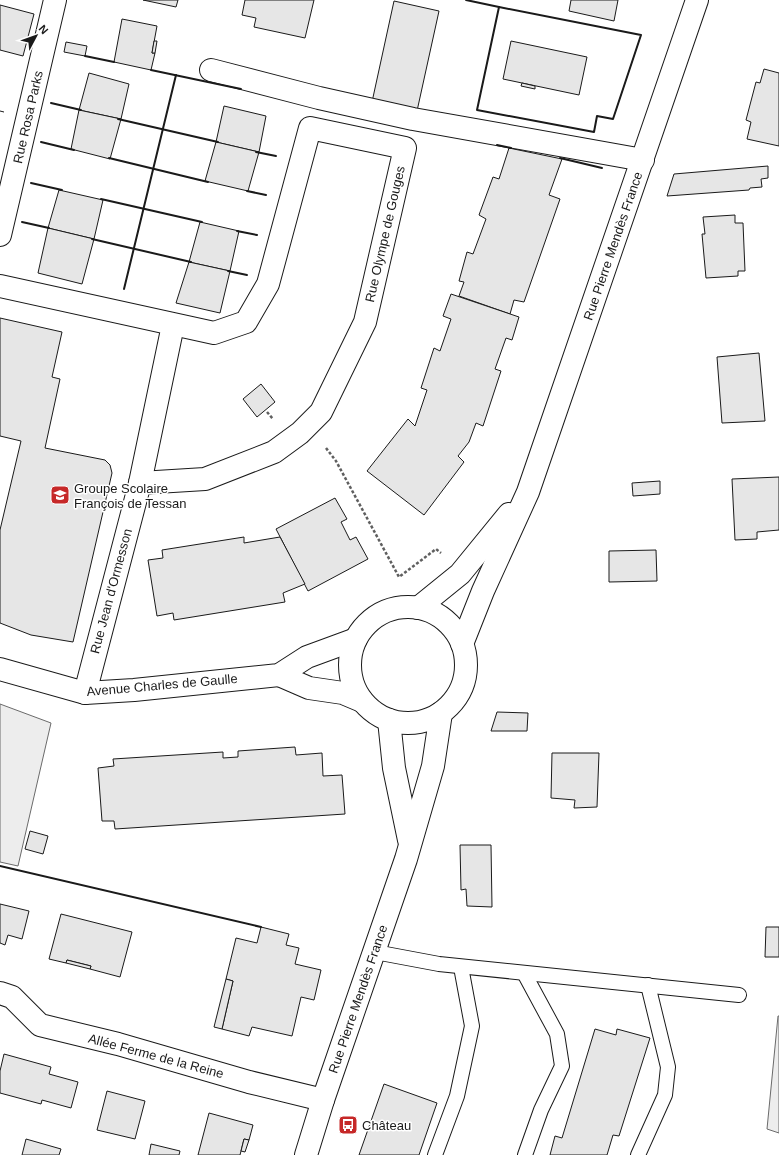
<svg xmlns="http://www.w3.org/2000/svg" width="779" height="1155" font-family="Arial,sans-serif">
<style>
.green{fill:#ededed;stroke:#6a6a6a}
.building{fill:#e6e6e6;stroke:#1a1a1a}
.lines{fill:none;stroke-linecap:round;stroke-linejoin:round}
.lane-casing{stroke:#1a1a1a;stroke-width:16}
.street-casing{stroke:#1a1a1a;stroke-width:24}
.secondary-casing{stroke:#1a1a1a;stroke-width:24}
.path{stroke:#5f5f5f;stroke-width:2.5;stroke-dasharray:3 2;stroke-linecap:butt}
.lane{stroke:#fff;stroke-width:14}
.street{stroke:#fff;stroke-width:22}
.secondary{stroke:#fff;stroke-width:22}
.fence{stroke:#1a1a1a;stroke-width:1;stroke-dasharray:5 2;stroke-linecap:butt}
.wall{stroke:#1a1a1a;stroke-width:2}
.labels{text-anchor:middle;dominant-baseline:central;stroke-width:3;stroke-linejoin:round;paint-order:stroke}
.street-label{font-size:13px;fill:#1a1a1a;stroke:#fff}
.poi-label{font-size:13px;fill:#1a1a1a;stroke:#fff;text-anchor:start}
</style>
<rect width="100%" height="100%" fill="#fff"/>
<!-- green -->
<g class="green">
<path d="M0,704L51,723L18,866L0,862Z"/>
<path d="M778,1016H779V1133L767,1129Z"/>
</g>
<!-- building -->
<g class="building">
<path d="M143,0H178L176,7Z"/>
<path d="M245,0H314L305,38L254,27L256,18L242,15Z"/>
<path d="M571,0H618L614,21L569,11Z"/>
<path d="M394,1L439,11L417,111L372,102Z"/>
<path d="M0,5L34,14L23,56L0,50Z"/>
<path d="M122,19L157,26L152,53H155L151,70L114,62Z"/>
<path d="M154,41H157L155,53H152Z"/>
<path d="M511,41L587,57L579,95L503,79Z"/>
<path d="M66,42L87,46L85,56L64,52Z"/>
<path d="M764,69L779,73V146L747,139L751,122L746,120L756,82L760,83Z"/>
<path d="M89,73L129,84L121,119L79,110Z"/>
<path d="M522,83L535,86V89L521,86Z"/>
<path d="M224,106L266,116L259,152L216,142Z"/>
<path d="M79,110L121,119L110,159L71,149Z"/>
<path d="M216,142L259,152L248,191L205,181Z"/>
<path d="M509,148L562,159L549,195L560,199L524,302L514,300L510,314L459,296L464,282L459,281L467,252L473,254L486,219L479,215L493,177L499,179Z"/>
<path d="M768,166V178L761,179L762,187L750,188L749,190L667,196L674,174Z"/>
<path d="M59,190L103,200L94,239L48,228Z"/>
<path d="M735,215V223H743L745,271H738V276L706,278L702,234H705L703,217Z"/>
<path d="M200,222L239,231L230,271L189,262Z"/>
<path d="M48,228L94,239L82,284L38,273Z"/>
<path d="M189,262L230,271L220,313L176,303Z"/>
<path d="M451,294L519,317L512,340L506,338L495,369L501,371L483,426L476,423L469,442L458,456L464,462L424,515L367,471L408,419L415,426L427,390L421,388L434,348L440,351L451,319L443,316Z"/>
<path d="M0,318L62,332L52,377L60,379L45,448L105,460L110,465L112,473L73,642L31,635L0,623V530L21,441L0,436Z"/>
<path d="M759,353L765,421L722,423L717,357Z"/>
<path d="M261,384L275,402L257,417L243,399Z"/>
<path d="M779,477V530L757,532V539L735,540L732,479Z"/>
<path d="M660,481V494L633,496L632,483Z"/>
<path d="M335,498L347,519L341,522L350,540L356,537L368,559L308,591L276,529Z"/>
<path d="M244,537V543L280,537L305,584L283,593L285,602L174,620L173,613L157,616L148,560L163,558L162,550Z"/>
<path d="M656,550L657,581L609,582V551Z"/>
<path d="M497,712L528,713L527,731H491Z"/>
<path d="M295,747L296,755L322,753L323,776L342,775L345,814L115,829L114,821H102L98,768L114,766L113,759L223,752V758L238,757V751Z"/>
<path d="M552,753H599L597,807L574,808L575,800L551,798Z"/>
<path d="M30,831L48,836L43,854L25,849Z"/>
<path d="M460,845H491L492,907L467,906L466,889L461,890Z"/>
<path d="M0,904L29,911L22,939L8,935L5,945L0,943Z"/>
<path d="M61,914L132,932L120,977L90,969L91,966L67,960L66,963L49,959Z"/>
<path d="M261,927L289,934L286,945L299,948L295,964L321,970L314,1000L301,997L292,1036L252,1027L249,1036L222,1029L233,981L226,979L236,938L257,943Z"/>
<path d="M766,927H779V957H765Z"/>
<path d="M67,960L91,966L90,969L66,963Z"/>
<path d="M226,979L233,981L222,1029L214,1027Z"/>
<path d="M595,1029L616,1035L617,1029L650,1038L619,1136L613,1135L607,1155H550L555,1136L562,1138Z"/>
<path d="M4,1054L51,1067L49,1074L78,1082L71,1108L42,1100L41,1104L0,1093V1071Z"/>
<path d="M384,1084L437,1103L419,1155H359Z"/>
<path d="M107,1091L145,1101L135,1139L97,1130Z"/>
<path d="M209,1113L253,1125L249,1140L244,1139L240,1155H198Z"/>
<path d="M26,1139L61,1149L59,1155H22Z"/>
<path d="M244,1139L249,1140L245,1152L241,1151Z"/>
<path d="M151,1144L180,1151L179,1155H149Z"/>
</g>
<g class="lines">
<!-- lane casing -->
<g class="lane-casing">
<g id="lane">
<path d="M375,952L439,964L739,995"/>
<path d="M524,973L557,1034L562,1066L541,1110L525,1155"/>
<path d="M435,1155L457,1096L472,1026L461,967"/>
<path d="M638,1155L665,1095L668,1067L648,985"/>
</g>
</g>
<!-- street casing -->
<g class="street-casing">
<g id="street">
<path d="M211,70L319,98L413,119L643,160"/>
<path d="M0,235L55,0"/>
<path d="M0,286L214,333L246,322L268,284L310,128L405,148L365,322L321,412L300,433L274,452L205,479L140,483"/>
<path d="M0,669L85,693L134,690L279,675L307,657L356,639"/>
<path d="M279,675L309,688L343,693L362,701"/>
<path d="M85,693L140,483L173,325"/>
<path d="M0,993L12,997L40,1025L118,1044L249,1082L323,1100"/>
</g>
</g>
<!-- secondary casing -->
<g class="secondary-casing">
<g id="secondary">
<circle cx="408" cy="665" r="58"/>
<path d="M418,608L460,574L509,514"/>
<path d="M462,644L483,591L528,492L697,0"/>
<path d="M389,720L394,768L409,840"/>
<path d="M306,1155L323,1100L406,859L433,766L441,713"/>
</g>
</g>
<!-- path -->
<g class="path">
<path d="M267,412L273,419"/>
<path d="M326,448L336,461L399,577L436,549L441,553"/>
</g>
<!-- lane -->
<use href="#lane" class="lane"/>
<!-- street -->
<use href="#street" class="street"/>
<!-- secondary -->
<use href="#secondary" class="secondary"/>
<!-- fence -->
<path class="fence" d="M0,111L4,112"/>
<!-- wall -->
<g class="wall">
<path d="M466,0L499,7"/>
<path d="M499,7L641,35L613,119L597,116L594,132L477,110Z"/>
<path d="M85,56L114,62"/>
<path d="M151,70L241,89"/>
<path d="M51,103L81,110"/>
<path d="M118,119L218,142"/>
<path d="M41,142L74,150"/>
<path d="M497,145L511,148"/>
<path d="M256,152L276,156"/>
<path d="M109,158L208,182"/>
<path d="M560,158L602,168"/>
<path d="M31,183L62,190"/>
<path d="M247,191L266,195"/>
<path d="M101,199L202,222"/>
<path d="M22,222L49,228"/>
<path d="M237,231L257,235"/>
<path d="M92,239L191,262"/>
<path d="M228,271L247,275"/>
<path d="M124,289L176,75"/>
<path d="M0,866L261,927"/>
</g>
</g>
<!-- icons -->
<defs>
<g id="school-square" transform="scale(1)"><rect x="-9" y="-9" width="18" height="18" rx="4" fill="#c62828" stroke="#fff"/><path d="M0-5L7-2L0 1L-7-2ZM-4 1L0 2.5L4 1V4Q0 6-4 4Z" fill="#fff"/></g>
<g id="bus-square" transform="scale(1)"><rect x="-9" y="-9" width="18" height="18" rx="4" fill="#c62828" stroke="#fff"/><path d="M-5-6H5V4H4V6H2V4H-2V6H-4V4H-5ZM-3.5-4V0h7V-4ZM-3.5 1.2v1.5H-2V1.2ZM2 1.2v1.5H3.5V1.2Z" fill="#fff"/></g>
</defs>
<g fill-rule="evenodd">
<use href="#school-square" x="60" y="495"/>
<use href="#bus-square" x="348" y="1125"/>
</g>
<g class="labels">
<!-- street labels -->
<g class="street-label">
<text transform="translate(28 117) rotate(-77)">Rue Rosa Parks</text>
<text transform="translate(385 234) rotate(-77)">Rue Olympe de Gouges</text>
<text transform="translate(613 246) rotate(-71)">Rue Pierre Mendès France</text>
<text transform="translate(111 591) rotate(-75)">Rue Jean d'Ormesson</text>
<text transform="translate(162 685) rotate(-5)">Avenue Charles de Gaulle</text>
<text transform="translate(358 999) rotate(-71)">Rue Pierre Mendès France</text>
<text transform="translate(156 1056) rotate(15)">Allée Ferme de la Reine</text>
</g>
<!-- poi labels -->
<g class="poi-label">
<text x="74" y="488">Groupe Scolaire<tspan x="74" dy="15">François de Tessan</tspan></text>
<text x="362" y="1125">Château</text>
</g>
</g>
<!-- north arrow -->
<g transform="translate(36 36) rotate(49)" stroke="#ffffff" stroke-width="3" paint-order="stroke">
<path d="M0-3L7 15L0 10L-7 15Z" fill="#1a1a1a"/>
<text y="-6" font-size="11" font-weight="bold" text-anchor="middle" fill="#1a1a1a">N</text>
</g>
</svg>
